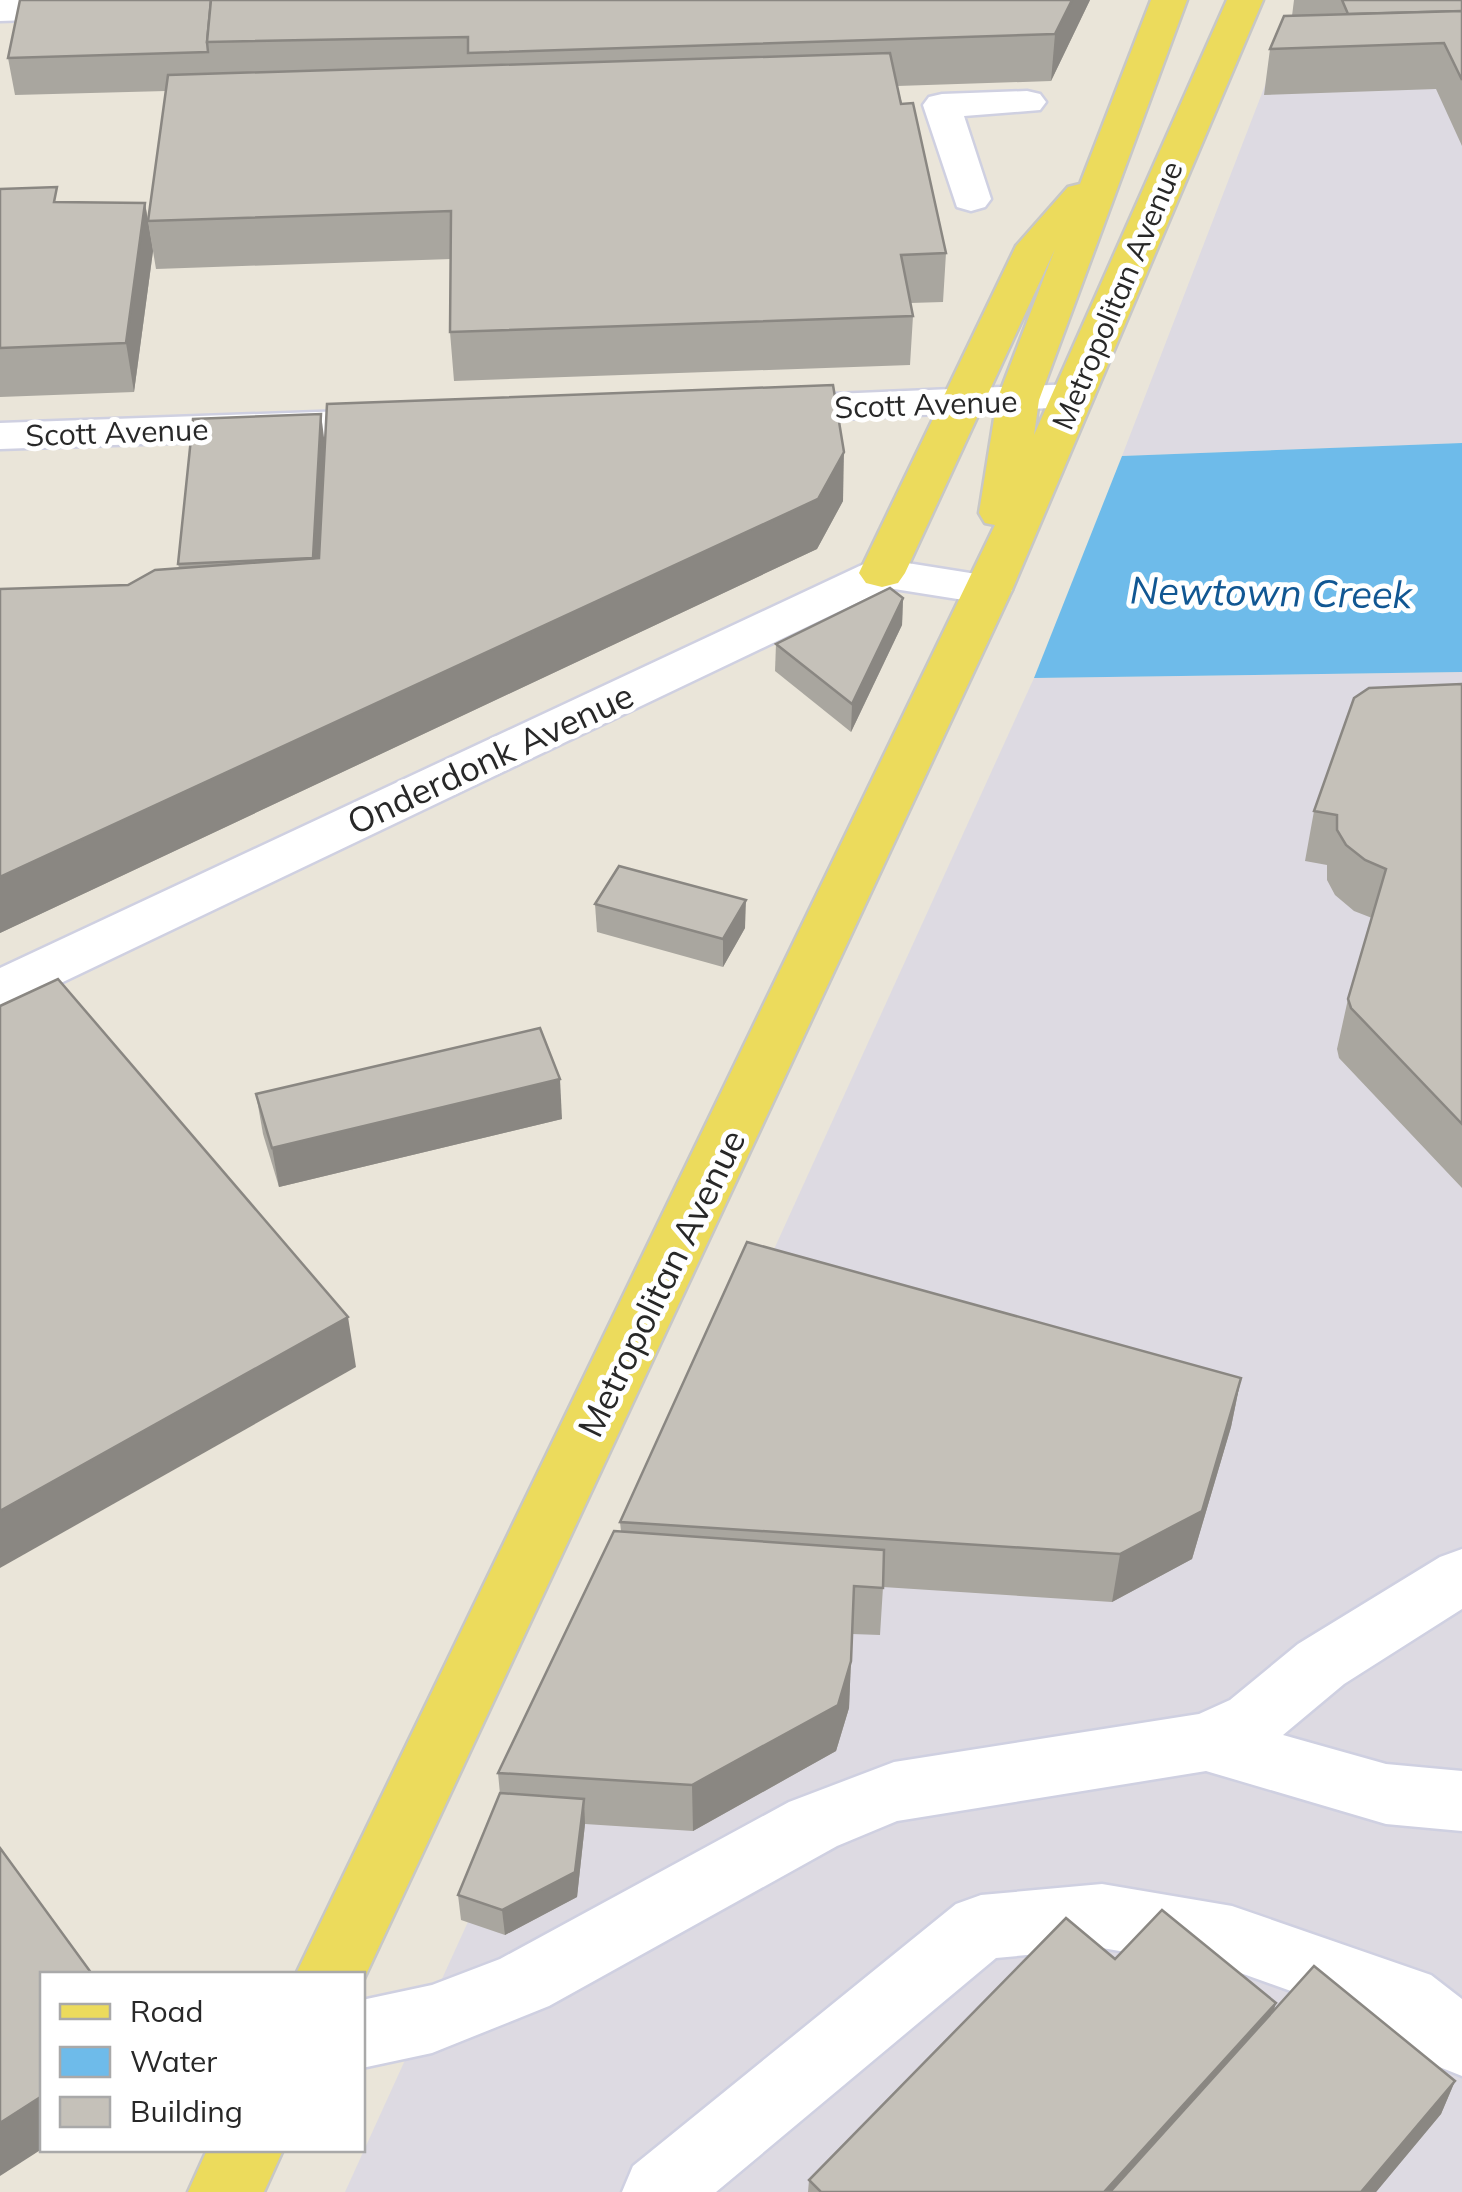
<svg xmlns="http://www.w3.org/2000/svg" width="1462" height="2192" font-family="Mulish,sans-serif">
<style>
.industrial{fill:#dddae2}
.water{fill:#6ebbea}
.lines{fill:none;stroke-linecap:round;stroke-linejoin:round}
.minor-casing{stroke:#cfd0e1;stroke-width:5}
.major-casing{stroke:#c7c7c7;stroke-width:5}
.minor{fill:#fff;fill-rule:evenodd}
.major{fill:#ecdb5c;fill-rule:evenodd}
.wall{fill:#a9a69f}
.shaded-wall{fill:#8a8782}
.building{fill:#c5c1b9;stroke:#8a8782;stroke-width:2.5}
.labels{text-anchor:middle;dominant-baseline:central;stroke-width:10;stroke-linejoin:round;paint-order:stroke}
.far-street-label{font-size:30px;fill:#282828;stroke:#fff}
.street-label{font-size:35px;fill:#282828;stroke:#fff}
.water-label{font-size:38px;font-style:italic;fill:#115793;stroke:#fff}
</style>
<rect width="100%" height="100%" fill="#eae5d9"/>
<!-- industrial -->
<g class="industrial">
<path d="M1298,0H1462V443L1122,456Z"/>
<path d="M1462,672V2192H345L1034,678Z"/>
</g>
<!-- water -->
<path class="water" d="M1462,443V672L1034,678L1122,456Z"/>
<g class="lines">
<!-- minor casing -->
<g class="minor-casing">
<g id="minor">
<path d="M0,0H105L110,7L105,15L92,18L0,21Z"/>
<path d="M1027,91L1040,94L1046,102L1040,110L964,116L991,199L985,207L971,211L957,207L923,105L929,97L942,94Z"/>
<path d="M1073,384L1088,388L1094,397L1088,406L763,423L748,419L741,410L748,401L763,397Z"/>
<path d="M402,409L417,413L424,422L417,431L402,435L0,449V423Z"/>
<path d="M882,559L989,576L1005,580L1012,590L1005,600L989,604L888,588L19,1003L0,1009V968L866,563Z"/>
<path d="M1462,1549V1609L1344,1684L1283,1735L1386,1764L1462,1771V1831L1386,1824L1206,1771L897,1821L837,1846L549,2006L432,2053L362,2068V2000L432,1985L500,1959L789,1802L894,1762L1199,1714L1230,1700L1298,1644L1440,1557Z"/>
<path d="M1102,1884L1232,1906L1431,1975L1462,1999V2076L1437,2066L1383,2024L1232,1970L1102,1948L996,1958L716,2192H622L633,2166L956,1904L981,1895Z"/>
</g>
</g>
<!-- major casing -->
<g class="major-casing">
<g id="major">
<path d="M1151,0H1187L1039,400L1034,435L1227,0H1263L1012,590L362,1983V1974H296L995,525L985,523L979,513L997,400L1055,249L905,573L898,583L882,587L866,583L859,573L1016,246L1068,187L1080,184Z"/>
<path d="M207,2150H283L264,2192H188Z"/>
</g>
</g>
<!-- minor -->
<use href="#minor" class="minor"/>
<!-- major -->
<use href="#major" class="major"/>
</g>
<!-- wall -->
<g class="wall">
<path d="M20,0H1090L1051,81L897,86L946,253L943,302L910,303L913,316L910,365L454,381L450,332L451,259L156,269L148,221L166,91L15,95L8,58Z"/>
<path d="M1294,0H1462V146L1436,89L1264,95L1270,49L1292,16Z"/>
<path d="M0,189L60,202L145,203L153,251L134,392L0,397Z"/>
<path d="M325,446L843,501L817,549L0,933V589L128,585L179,568L178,564Z"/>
<path d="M903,598L902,625L851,732L775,671L776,644Z"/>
<path d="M1462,684V1188L1339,1058L1337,1049L1348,999L1372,918L1354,911L1335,895L1327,880V865L1305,861L1314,811Z"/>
<path d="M595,904L745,928L723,967L597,932Z"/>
<path d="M256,1094L562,1119L279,1187L263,1134Z"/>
<path d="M1241,1378L1231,1427L1192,1559L1112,1602L883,1587L880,1635L852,1634L849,1708L836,1751L693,1831L585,1824L577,1897L505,1935L461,1920L458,1895L500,1794L498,1773L621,1531L620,1522Z"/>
<path d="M1115,1959L1276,2003L1273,2011L1455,2081L1441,2114L1376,2192H808L809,2180Z"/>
</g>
<!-- shaded-wall -->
<g class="shaded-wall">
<path d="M1072,0H1090L1051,81L1055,34Z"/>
<path d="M145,203L153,251L134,392L126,343Z"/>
<path d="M321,414L326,453L318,598L313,558Z"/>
<path d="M844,452L843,501L817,549L0,933V877Z"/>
<path d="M903,598L902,625L851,732L852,704Z"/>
<path d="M746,900L745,928L723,967V939Z"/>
<path d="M560,1079L562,1119L279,1187L272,1148Z"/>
<path d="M348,1317L356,1367L0,1568V1511Z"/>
<path d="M1241,1378L1231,1427L1192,1559L1112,1602L1120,1554Z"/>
<path d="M851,1661L849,1708L836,1751L693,1831L692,1785Z"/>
<path d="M584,1799L585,1824L577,1897L505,1935L502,1910Z"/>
<path d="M1276,2003L1263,2046L1131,2192H1104Z"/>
<path d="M1455,2081L1441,2114L1376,2192H1361Z"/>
<path d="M42,2096V2149L0,2176V2123Z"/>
</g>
<!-- building -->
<g class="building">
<path d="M20,0H211L207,42L208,52L8,58Z"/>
<path d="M211,0H1072L1055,34L468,53V37L207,42Z"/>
<path d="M1342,0H1462V11L1348,14Z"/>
<path d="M1462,11V80L1444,43L1270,49L1284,16Z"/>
<path d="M890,53L901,104L913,103L946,253L901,255L913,316L450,332L451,211L148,221L168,75Z"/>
<path d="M57,187L54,202L145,203L126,343L0,348V189Z"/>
<path d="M833,385L844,452L818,499L0,877V589L128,585L155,570L319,558L327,404Z"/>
<path d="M321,414L313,558L178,564L193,419Z"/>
<path d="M890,588L903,598L852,704L776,644Z"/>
<path d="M1462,684V1124L1351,1008L1348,999L1386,869L1365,860L1346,845L1337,830V815L1314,811L1354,698L1369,688Z"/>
<path d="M619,866L746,900L723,939L595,904Z"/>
<path d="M58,979L348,1317L0,1511V1006Z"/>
<path d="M540,1028L560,1079L272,1148L256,1094Z"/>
<path d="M747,1242L1241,1378L1202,1511L1120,1554L620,1522Z"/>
<path d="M614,1531L884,1550L883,1588L854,1586L851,1661L838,1705L692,1785L498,1773Z"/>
<path d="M500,1793L584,1799L575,1872L502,1910L458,1895Z"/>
<path d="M0,1848L92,1974H42V2096L0,2123Z"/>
<path d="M1162,1910L1276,2003L1104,2192H821L809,2180L1066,1918L1115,1959Z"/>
<path d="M1314,1966L1455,2081L1361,2192H1110Z"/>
</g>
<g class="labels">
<!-- far-street labels -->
<g class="far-street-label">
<text transform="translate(1117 295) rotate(-67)">Metropolitan Avenue</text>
<text transform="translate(926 404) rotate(-2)">Scott Avenue</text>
<text transform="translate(117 432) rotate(-2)">Scott Avenue</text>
</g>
<!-- street labels -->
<g class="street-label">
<text transform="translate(490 758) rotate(-25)">Onderdonk Avenue</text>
<text transform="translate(661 1283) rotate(-64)">Metropolitan Avenue</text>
</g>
<!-- water labels -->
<g class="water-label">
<text transform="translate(1271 592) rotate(1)">Newtown Creek</text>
</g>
</g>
<!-- legend -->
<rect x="40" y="1972" width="325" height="180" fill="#ffffff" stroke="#a9a9a9" stroke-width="2.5"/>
<rect x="60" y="2004" width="50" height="15" fill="#ecdb5c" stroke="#a9a9a9" stroke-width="2.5"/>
<text x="130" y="2022" font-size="30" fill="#282828">Road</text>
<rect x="60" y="2047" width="50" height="30" fill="#6ebbea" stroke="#a9a9a9" stroke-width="2.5"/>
<text x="130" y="2072" font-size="30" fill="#282828">Water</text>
<rect x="60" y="2097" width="50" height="30" fill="#c5c1b9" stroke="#a9a9a9" stroke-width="2.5"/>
<text x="130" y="2122" font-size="30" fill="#282828">Building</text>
</svg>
